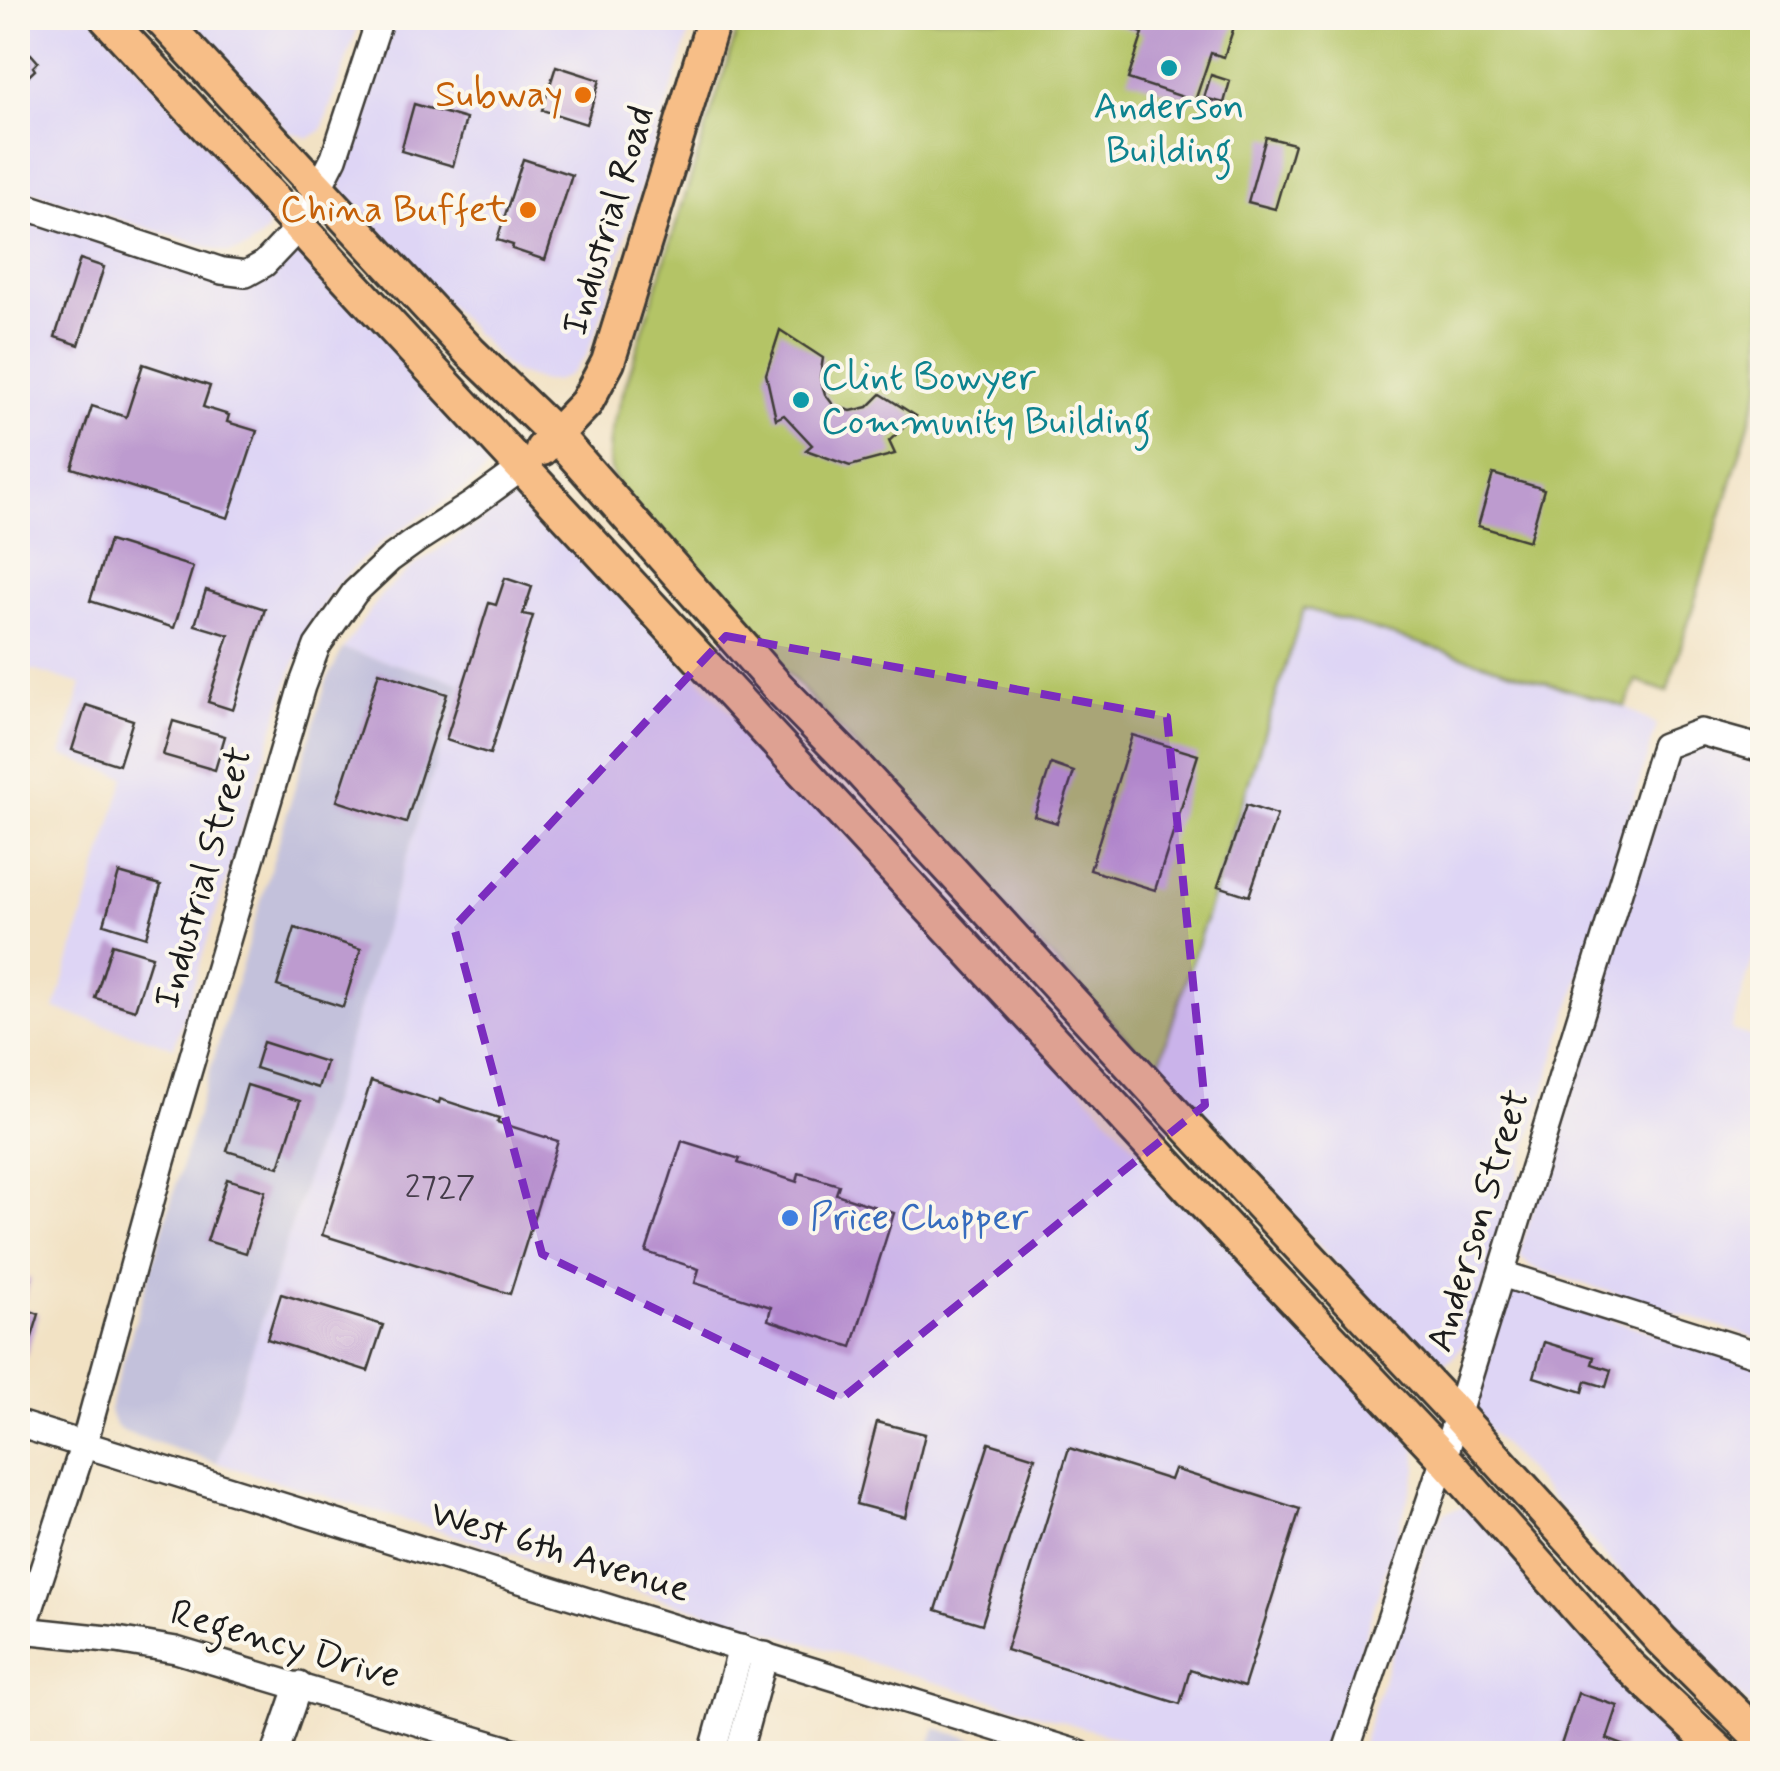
<svg xmlns="http://www.w3.org/2000/svg" width="1780" height="1771" font-family="Mynerve,sans-serif">
<style>
.built{fill:#ded5f5}
.industrial{fill:#c3c1db}
.green{fill:#b4c466;stroke:#687041;stroke-width:2.5}
.building{fill:#bd9bcf}
.lines{fill:none;stroke-linecap:round;stroke-linejoin:round}
.minor-casing{stroke:#3c3a35;stroke-width:30}
.major-casing{stroke:#3c3a35;stroke-width:38}
.minor{stroke:#fff;stroke-width:25}
.major{stroke:#f7be87;stroke-width:32}
.marked{fill:#7b2cbf;fill-opacity:0.2;stroke:#7b2cbf;stroke-width:8;stroke-dasharray:20 12;stroke-linejoin:round}
.culture-dot{fill:#0f9aa8;stroke:#fbf7ec;stroke-width:4}
.food-dot{fill:#e8710a;stroke:#fbf7ec;stroke-width:4}
.shop-dot{fill:#3f7fe0;stroke:#fbf7ec;stroke-width:4}
.labels{text-anchor:middle;dominant-baseline:central;stroke-width:8;stroke-linejoin:round;paint-order:stroke}
.number-label{font-size:32px;fill:#443c49}
.food-label{font-size:38px;fill:#c56008;stroke:#fbf7ec;text-anchor:end}
.culture-label{font-size:38px;fill:#0d838f;stroke:#fbf7ec}
.street-label{font-size:38px;fill:#1c1c1c;stroke:#fbf7ec}
.shop-label{font-size:38px;fill:#366cbe;stroke:#fbf7ec;text-anchor:start}
</style>
<rect width="100%" height="100%" fill="#fbf7ec"/>
<filter id="ink" filterUnits="userSpaceOnUse"><feTurbulence type="fractalNoise" baseFrequency=".01" numOctaves="2"/><feDisplacementMap in="SourceGraphic" scale="20" xChannelSelector="R" yChannelSelector="G"/><feConvolveMatrix kernelMatrix="1 2 1 2 8 2 1 2 1" color-interpolation-filters="sRGB"/></filter>
<filter id="wash" filterUnits="userSpaceOnUse"><feTurbulence type="fractalNoise" baseFrequency=".0048" numOctaves="4" result="noise"/><feDisplacementMap in="SourceGraphic" scale="40" xChannelSelector="R" yChannelSelector="G"/><feGaussianBlur stdDeviation="2.25" result="paint"/><feColorMatrix in="noise" values="0 0 0 0 0 0 0 0 0 0 0 0 0 0 0 0 0 1.4 0 .05"/><feComposite in="paint" operator="in"/></filter>
<g filter="url(#wash)">
<rect width="100%" height="100%" fill="#f2e2c4"/>
<!-- built -->
<g class="built">
<path d="M18,18H94L270,215L266,233L248,248L228,253L18,188Z"/>
<path d="M182,18H361L322,130L309,138L288,131Z"/>
<path d="M387,18H694L597,329L586,356L573,371L565,377L555,381H541L516,373L505,365L342,192L339,173Z"/>
<path d="M18,216L224,280L294,246L304,249L489,448L488,467L480,476L466,488L383,541L356,565L333,590L312,622L292,670L174,1047L55,1009L125,777L61,755L82,684L18,666Z"/>
<path d="M520,497H529L1416,1448L1417,1470L1328,1754L1167,1753L217,1463L461,683L343,649L381,595L411,568L512,499Z"/>
<path d="M1304,608L1625,707L1657,725L1469,1335L1453,1358L1443,1363L1425,1359L1157,1071Z"/>
<path d="M1703,744L1762,762V929L1731,1030L1762,1040V1340L1534,1268L1520,1257L1521,1247L1673,763L1686,749Z"/>
<path d="M1513,1292H1523L1762,1366V1717L1682,1640L1472,1411L1473,1399L1507,1298Z"/>
<path d="M1462,1507L1473,1509L1706,1754H1359L1431,1530L1445,1512Z"/>
</g>
<!-- industrial -->
<g class="industrial">
<path d="M343,649L461,683L217,1463L122,1431L115,1425L109,1409L327,680Z"/>
<path d="M935,1728L1019,1753H928Z"/>
</g>
<!-- green -->
<path class="green" d="M741,18H1762V381L1667,692L1637,681L1625,707L1304,608L1157,1071L622,495C607,469 607,457 612,428Z"/>
<g id="blocks">
<!-- building -->
<g class="building">
<path d="M1106,18H1237L1224,57L1211,53L1195,101L1128,79L1143,33L1105,21Z"/>
<path d="M18,49L26,58L31,54L38,62L33,67L35,70L18,86Z"/>
<path d="M556,66L600,80L586,124L542,110Z"/>
<path d="M1211,75L1230,81L1224,103L1204,98Z"/>
<path d="M414,104L466,119L453,166L401,151Z"/>
<path d="M1266,137L1294,144L1275,209L1248,202Z"/>
<path d="M523,159L572,175L545,260L512,249L513,245L497,240Z"/>
<path d="M80,259L104,267L79,345L55,337Z"/>
<path d="M780,330L823,358L820,378L825,394L834,406L851,411L868,407L881,394L916,416L889,441L895,454L850,466L806,450L812,445L784,415L776,419L766,374Z"/>
<path d="M143,364L210,386L203,407L229,415L227,422L257,431L228,518L72,468L92,406L126,417Z"/>
<path d="M1493,474L1544,489L1529,541L1478,526Z"/>
<path d="M109,541L193,567L174,628L90,601Z"/>
<path d="M505,578L532,587L523,614L533,616L490,754L446,740L489,603L496,605Z"/>
<path d="M206,590L265,609L233,710L208,702L229,635L195,625Z"/>
<path d="M379,672L447,694L406,823L337,801Z"/>
<path d="M86,705L133,720L119,765L72,750Z"/>
<path d="M173,721L225,736L215,770L163,755Z"/>
<path d="M1132,735L1198,755L1155,890L1090,870Z"/>
<path d="M1051,764L1074,772L1057,823L1034,816Z"/>
<path d="M1246,805L1277,815L1249,896L1218,886Z"/>
<path d="M119,873L161,885L146,937L104,924Z"/>
<path d="M295,928L361,949L343,1007L277,986Z"/>
<path d="M112,944L152,956L135,1010L95,998Z"/>
<path d="M263,1042L326,1062L318,1088L255,1068Z"/>
<path d="M371,1081L439,1103L440,1099L499,1118L497,1122L558,1141L510,1294L322,1235Z"/>
<path d="M247,1085L300,1101L279,1167L227,1151Z"/>
<path d="M682,1141L740,1159L738,1163L797,1182L799,1173L839,1185L836,1194L894,1213L852,1347L768,1320L771,1307L695,1283L699,1269L646,1252Z"/>
<path d="M227,1179L265,1191L246,1253L207,1241Z"/>
<path d="M18,1275L31,1279L22,1308L39,1314L26,1356L18,1353Z"/>
<path d="M281,1294L383,1325L368,1371L267,1339Z"/>
<path d="M1544,1342L1594,1357L1592,1364L1611,1370L1606,1387L1586,1381L1583,1392L1534,1377Z"/>
<path d="M877,1422L925,1434L905,1517L856,1504Z"/>
<path d="M989,1443L1035,1457L982,1624L936,1610Z"/>
<path d="M1069,1448L1170,1480L1174,1469L1300,1509L1244,1687L1190,1670L1180,1704L1006,1650Z"/>
<path d="M1578,1693L1618,1706L1607,1739L1623,1745L1620,1754H1558Z"/>
</g>
</g>
</g>
<g filter="url(#ink)">
<use href="#blocks" fill-opacity="0" stroke="#3c3a35" stroke-width="2.5"/>
<g class="lines">
<!-- minor casing -->
<g class="minor-casing">
<g id="minor">
<path d="M18,204L222,271L246,274L264,264L299,227L334,158L380,18"/>
<path d="M1502,1274L1762,1356"/>
<path d="M18,1424L1080,1754"/>
<path d="M22,1630L117,1640L176,1650L523,1754"/>
<path d="M18,1646L84,1444L162,1161L302,686L317,646L355,592L390,559L415,541L471,505L523,467"/>
<path d="M275,1754L299,1685"/>
<path d="M712,1754L741,1648"/>
<path d="M738,1754L765,1655"/>
<path d="M1345,1754L1444,1458L1664,746L1701,732L1762,749"/>
</g>
</g>
<!-- major casing -->
<g class="major-casing">
<g id="major">
<path d="M106,18L1208,1208L1444,1458L1628,1665L1722,1754"/>
<path d="M160,18L470,352L556,435L776,685L858,769L1180,1119L1457,1415L1662,1641L1762,1740"/>
<path d="M542,449L586,403L608,362L714,18"/>
</g>
</g>
<!-- minor -->
<use href="#minor" class="minor"/>
<!-- major -->
<use href="#major" class="major"/>
</g>
</g>
<!-- marked area -->
<path class="marked" d="M726,636L1167,717L1205,1105L841,1399L542,1254L454,927Z"/>
<!-- markers -->
<g class="culture-dot">
<circle cx="1169" cy="68" r="10"/>
<circle cx="801" cy="400" r="10"/>
</g>
<g class="food-dot">
<circle cx="583" cy="95" r="10"/>
<circle cx="528" cy="210" r="10"/>
</g>
<circle class="shop-dot" cx="790" cy="1218" r="10"/>
<g class="labels">
<!-- number labels -->
<g class="number-label">
<text x="440" y="1188">2727</text>
</g>
<!-- food labels -->
<g class="food-label">
<text x="563" y="95">Subway</text>
<text x="508" y="210">China Buffet</text>
</g>
<!-- culture labels -->
<g class="culture-label">
<text x="1169" y="107">Anderson<tspan x="1169" dy="44">Building</tspan></text>
<text x="821" y="378" text-anchor="start">Clint Bowyer<tspan x="821" dy="44">Community Building</tspan></text>
</g>
<!-- street labels -->
<g class="street-label">
<text transform="translate(609 221) rotate(-73)">Industrial Road</text>
<text transform="translate(204 878) rotate(-74)">Industrial Street</text>
<text transform="translate(1479 1221) rotate(-73)">Anderson Street</text>
<text transform="translate(560 1552) rotate(17)">West 6th Avenue</text>
<text transform="translate(285 1645) rotate(16)">Regency Drive</text>
</g>
<!-- shop labels -->
<g class="shop-label">
<text x="810" y="1218">Price Chopper</text>
</g>
</g>
<!-- margin -->
<rect width="1780" height="1771" fill="none" stroke="#fbf7ec" stroke-width="60"/>
</svg>
